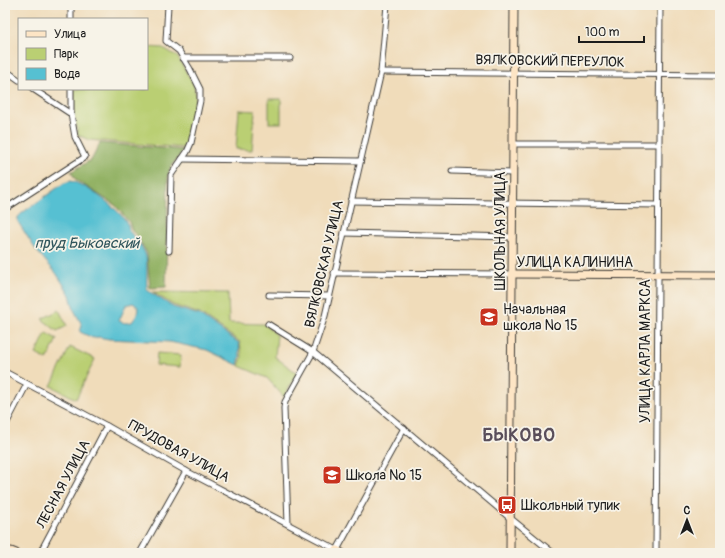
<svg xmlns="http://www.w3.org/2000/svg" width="725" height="558" font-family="Pangolin,sans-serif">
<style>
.green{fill:#bacf73;stroke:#6b7648}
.forest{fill:#93b265;stroke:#586740}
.water{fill:#56c0d2;stroke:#396e77;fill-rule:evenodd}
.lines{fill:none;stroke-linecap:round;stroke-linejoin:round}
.street-casing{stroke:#3c3934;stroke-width:7}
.secondary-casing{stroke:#3c3934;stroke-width:9}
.street{stroke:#fff;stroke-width:5}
.secondary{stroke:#fde5c5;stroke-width:7}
.labels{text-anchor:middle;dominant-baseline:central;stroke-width:3.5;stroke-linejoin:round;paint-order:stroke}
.street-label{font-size:14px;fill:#1c1c1c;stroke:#f7f3e8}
.poi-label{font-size:14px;fill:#1c1c1c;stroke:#f7f3e8;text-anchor:start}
.water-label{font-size:15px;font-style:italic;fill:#30555c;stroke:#f7f3e8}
.district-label{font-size:18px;font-weight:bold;letter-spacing:1px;fill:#594e5a;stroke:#f7f3e8}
</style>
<rect width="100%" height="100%" fill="#f7f3e8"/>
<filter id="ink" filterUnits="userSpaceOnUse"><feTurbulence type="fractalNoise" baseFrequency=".025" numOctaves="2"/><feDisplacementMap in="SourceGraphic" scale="8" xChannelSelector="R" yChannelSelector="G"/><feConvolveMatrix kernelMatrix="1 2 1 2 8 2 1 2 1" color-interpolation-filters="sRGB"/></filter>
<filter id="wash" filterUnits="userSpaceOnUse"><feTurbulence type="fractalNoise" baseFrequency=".012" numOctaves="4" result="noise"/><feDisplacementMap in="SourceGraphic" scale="16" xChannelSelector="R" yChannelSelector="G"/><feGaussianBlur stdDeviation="0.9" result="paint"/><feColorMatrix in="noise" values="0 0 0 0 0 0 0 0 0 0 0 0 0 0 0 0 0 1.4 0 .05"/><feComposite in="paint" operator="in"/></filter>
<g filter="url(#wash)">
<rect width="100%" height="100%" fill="#f0dcba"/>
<!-- green -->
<g class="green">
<path d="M147,47L163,48L177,56L194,85L196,98L185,148L89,140L78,135L74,113V89H147Z"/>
<rect x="269" y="99" width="12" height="24"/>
<path d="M239,110L255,111L252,150L236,149Z"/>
<path d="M153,292L228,293L229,323L264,324L277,335L275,357L297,373L284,397L267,378L239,366L242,357L240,342L200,314L173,305Z"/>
<path d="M59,310L67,326L57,331L42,319Z"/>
<path d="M46,333L57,339L47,360L36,354Z"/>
<path d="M70,347L95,359L76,399L51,386Z"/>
<path d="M157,353L181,355L180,367L156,365Z"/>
</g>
<!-- forest -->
<path class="forest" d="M100,143L184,150L172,165L168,175L166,287L150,288L147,253L136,235L132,231L129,222L115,205L76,180L71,172L92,159Z"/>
<!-- water -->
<path class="water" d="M71,181C87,185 120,209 128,225C129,228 128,231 131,233C136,240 144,248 146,256C148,267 146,278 147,290L173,307L199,315L239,343L240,356L238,365L207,350L170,342L109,339L98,337L93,338L80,332L82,325L74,310L70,295L67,290L56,273L36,250L18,222V217L22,213L64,183ZM133,303L138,307L137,315L132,322L125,323L119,321L126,305Z"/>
</g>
<g filter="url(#ink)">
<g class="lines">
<!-- street casing -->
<g class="street-casing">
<g id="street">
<path d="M71,5V19"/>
<path d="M168,5L166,41L179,51L190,69L200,89V101L191,143L187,152L171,175L169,251"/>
<path d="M183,58H290"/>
<path d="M5,70L19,80"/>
<path d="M381,72L720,75"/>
<path d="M33,89L71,114"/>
<path d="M513,144H659"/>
<path d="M182,159L360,161"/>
<path d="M452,171L513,173"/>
<path d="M351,201L658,205"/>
<path d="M5,209L85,157L75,137L71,114V89"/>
<path d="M344,233L513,237"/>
<path d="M334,273L512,274"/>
<path d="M269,295L329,296"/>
<path d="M268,324L313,352L510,518L553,553"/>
<path d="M5,372L107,426L186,471L337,550L404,428"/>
<path d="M5,426L27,384"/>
<path d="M288,524L284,408L285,402L313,352L325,316L381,72L387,5"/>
<path d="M40,553L107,426"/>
<path d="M140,553L186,471"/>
<path d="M656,553L660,5"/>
</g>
</g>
<!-- secondary casing -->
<g class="secondary-casing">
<g id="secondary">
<path d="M512,274L720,275"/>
<path d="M5,553L11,551L16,553"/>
<path d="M335,553L337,550L342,553"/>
<path d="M510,553L514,5"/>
</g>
</g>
<!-- street -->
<use href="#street" class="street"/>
<!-- secondary -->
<use href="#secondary" class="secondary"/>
</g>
</g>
<!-- icons -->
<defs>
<g id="school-square" transform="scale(1)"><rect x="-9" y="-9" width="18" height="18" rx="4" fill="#c8321e" stroke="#f7f3e8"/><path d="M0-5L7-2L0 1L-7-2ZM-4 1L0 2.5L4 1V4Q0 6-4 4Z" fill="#fff"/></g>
<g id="bus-square" transform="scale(1)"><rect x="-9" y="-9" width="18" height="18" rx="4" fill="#c8321e" stroke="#f7f3e8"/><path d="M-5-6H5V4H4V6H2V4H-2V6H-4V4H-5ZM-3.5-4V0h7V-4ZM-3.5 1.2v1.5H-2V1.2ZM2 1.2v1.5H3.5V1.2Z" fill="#fff"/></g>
</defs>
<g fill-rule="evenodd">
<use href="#school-square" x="489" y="317"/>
<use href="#school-square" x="332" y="475"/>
<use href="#bus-square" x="507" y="505"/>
</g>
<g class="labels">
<!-- street labels -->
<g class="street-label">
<text transform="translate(550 61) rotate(1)">ВЯЛКОВСКИЙ ПЕРЕУЛОК</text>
<text transform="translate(500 231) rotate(-90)">ШКОЛЬНАЯ УЛИЦА</text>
<text x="575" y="262">УЛИЦА КАЛИНИНА</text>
<text transform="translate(324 264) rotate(-77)">ВЯЛКОВСКАЯ УЛИЦА</text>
<text transform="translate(645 351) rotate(-90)">УЛИЦА КАРЛА МАРКСА</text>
<text transform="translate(179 451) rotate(29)">ПРУДОВАЯ УЛИЦА</text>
<text transform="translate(63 484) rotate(-62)">ЛЕСНАЯ УЛИЦА</text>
</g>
<!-- poi labels -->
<g class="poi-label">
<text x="503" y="309">Начальная<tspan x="503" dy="16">школа № 15</tspan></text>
<text x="346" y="475">Школа № 15</text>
<text x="521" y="505">Школьный тупик</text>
</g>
<!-- water labels -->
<g class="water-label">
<text x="87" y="243">пруд Быковский</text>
</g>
<!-- district labels -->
<g class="district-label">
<text x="519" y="435">БЫКОВО</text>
</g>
</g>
<!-- margin -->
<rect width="725" height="558" fill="none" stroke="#f7f3e8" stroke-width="20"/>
<!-- legend -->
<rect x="18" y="18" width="130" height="72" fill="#f7f3e8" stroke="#9f9d96"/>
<rect x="26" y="31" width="20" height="6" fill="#fde5c5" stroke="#9f9d96"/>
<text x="54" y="38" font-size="12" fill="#1c1c1c">Улица</text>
<rect x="26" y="48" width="20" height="12" fill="#bacf73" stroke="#9f9d96"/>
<text x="54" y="58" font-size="12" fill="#1c1c1c">Парк</text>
<rect x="26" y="68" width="20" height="12" fill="#56c0d2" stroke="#9f9d96"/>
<text x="54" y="78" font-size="12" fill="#1c1c1c">Вода</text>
<!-- north arrow -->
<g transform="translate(687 520)" stroke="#f7f3e8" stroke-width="3" paint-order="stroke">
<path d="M0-3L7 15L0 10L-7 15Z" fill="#1c1c1c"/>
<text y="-6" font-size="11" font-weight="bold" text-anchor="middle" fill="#1c1c1c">С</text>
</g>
<!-- scale -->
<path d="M579 36v6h65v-6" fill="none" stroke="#1c1c1c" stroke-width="2"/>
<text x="585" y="36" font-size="12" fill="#1c1c1c" stroke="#f7f3e8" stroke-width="3" paint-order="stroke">100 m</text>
</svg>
